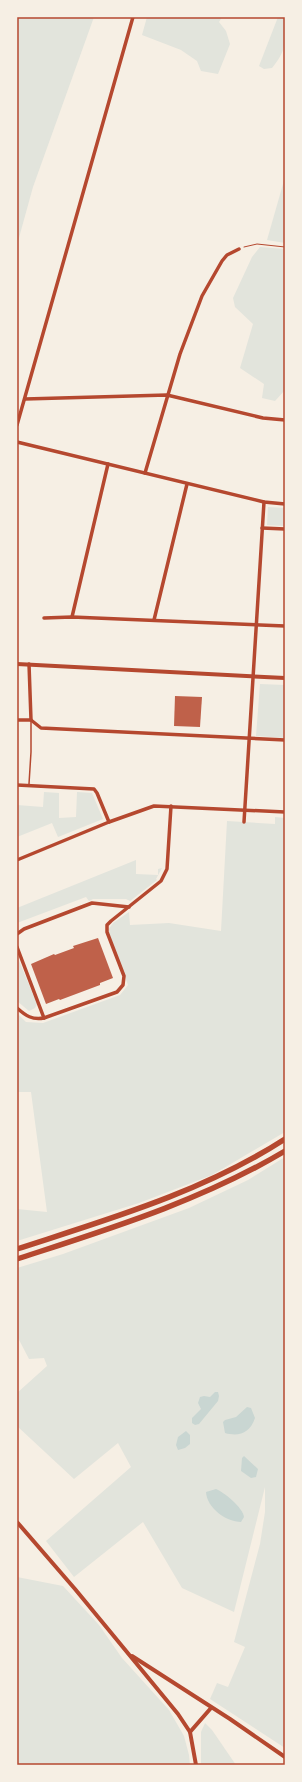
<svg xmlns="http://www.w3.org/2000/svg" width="302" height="1782" font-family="Helvetica,sans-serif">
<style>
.green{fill:#e2e4dc}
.water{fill:#c9d6d2}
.building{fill:#bf614a}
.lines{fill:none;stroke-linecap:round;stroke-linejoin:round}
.path{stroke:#b5482f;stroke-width:1}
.service{stroke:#b5482f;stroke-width:1.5}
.minor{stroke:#b5482f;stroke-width:3.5}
.tertiary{stroke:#b5482f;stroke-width:4}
.primary{stroke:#b5482f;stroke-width:5.5}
.neatline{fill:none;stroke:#b5482f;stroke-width:1.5}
</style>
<rect width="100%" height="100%" fill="#f6efe4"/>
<!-- green -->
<g class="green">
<path d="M17,17H94L33,187L17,245Z"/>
<path d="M147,17H222L219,22L226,31L230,44L218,74L201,71L197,61L181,50L142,35Z"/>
<path d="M278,17H285C285,40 288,49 272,68L264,69L259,66Z"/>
<path d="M285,177V243L267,240Z"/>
<path d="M260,247L285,249V390L275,401L262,398L264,384L240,368L253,324L235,307L233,298L252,257Z"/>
<path d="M268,507L285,508V526L267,525Z"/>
<path d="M260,684L285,685V738L256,736Z"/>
<path d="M44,792L59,793V818L76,817L77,792L92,793L103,819L58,837L52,823L17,837V805L43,807Z"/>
<path d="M275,817L285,818V1132L212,1175L139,1203L17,1241V1209L47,1212L31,1092H17V1013L26,1022L43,1023L120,995L128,985L108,930L113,923L129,912L130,925L169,923L221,931L227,821L275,824Z"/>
<path d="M136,860V874L158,875V869L162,868L156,879L157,880L130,901L126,899H93L89,901L86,897L17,923V908Z"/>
<path d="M17,956L37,1004L35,1008L29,1011L17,1001Z"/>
<path d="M285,1157V1748L210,1699L217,1683L228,1687L245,1647L234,1642L260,1544L265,1512V1487L234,1612L182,1588L143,1522L74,1577L46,1541L131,1467L118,1443L74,1479L17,1426V1393L47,1366L44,1358L29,1359L17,1336V1268L63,1254L189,1208L248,1180Z"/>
<path d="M17,1577L63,1586L99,1625L122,1658L169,1710L184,1736L189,1755L190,1765H17Z"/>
<path d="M205,1723L212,1730L236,1765H201V1732Z"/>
</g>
<!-- water -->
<g class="water">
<path d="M215,1392H218L219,1396L218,1401L199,1424L195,1425L192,1423V1418L201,1409L198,1403L200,1397L204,1396L210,1397Z"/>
<path d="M247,1407L251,1408L255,1418C250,1433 239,1437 225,1433L223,1422L225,1420L236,1417Z"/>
<path d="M186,1431L190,1435V1444L185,1448L178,1450L176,1445L178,1437Z"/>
<path d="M244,1456L258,1469L256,1477L251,1478L241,1471L242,1458Z"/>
<path d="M216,1489C224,1492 243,1508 244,1517L241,1522C226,1522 207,1508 206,1492Z"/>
</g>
<!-- building -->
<g class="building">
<path d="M175,696L202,697L200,727L174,726Z"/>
<path d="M98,938L113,978L100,983V985L60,1000L59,999L46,1004L31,964L54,954L55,955L74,948L73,946Z"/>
</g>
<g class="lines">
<!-- path -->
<path class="path" d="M244,247L257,244L285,247"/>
<!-- service -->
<path class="service" d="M29,784L31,752V720"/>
<!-- minor -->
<g class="minor">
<path d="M25,399L167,395L263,418L285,420"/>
<path d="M17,425L133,17"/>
<path d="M17,442L264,502L285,504"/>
<path d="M145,473L180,354L202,296L222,261L227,255L239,249"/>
<path d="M262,528L285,529"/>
<path d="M72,617L108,464"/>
<path d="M44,618L72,617L285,626"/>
<path d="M154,620L187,484"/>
<path d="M29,664L31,720"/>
<path d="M17,720H31L41,728L285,740"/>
<path d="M17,785L94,789L97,793L109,822"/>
<path d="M244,822L264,502"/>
<path d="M17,860L109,822L154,806L285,812"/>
<path d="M17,934L24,929L92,903L129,907"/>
<path d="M17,947L44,1018"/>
<path d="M17,1008C26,1016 32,1020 44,1018L117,992L123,985L124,976L107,932V925L111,921L161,881L167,869L171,806"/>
</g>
<!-- tertiary -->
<g class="tertiary">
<path d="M17,664L285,678"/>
<path d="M17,1522L75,1589L178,1714L190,1732L196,1765"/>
<path d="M132,1656L230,1719L285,1757"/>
<path d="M190,1732L211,1708"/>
</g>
<!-- primary -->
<g class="primary">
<path d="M17,1249C109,1219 203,1192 285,1139"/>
<path d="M17,1259C109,1229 201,1201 285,1151"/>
</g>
</g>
<!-- border -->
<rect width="302" height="1782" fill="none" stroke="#f6efe4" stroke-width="36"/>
<rect x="18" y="18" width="266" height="1746" class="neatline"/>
</svg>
